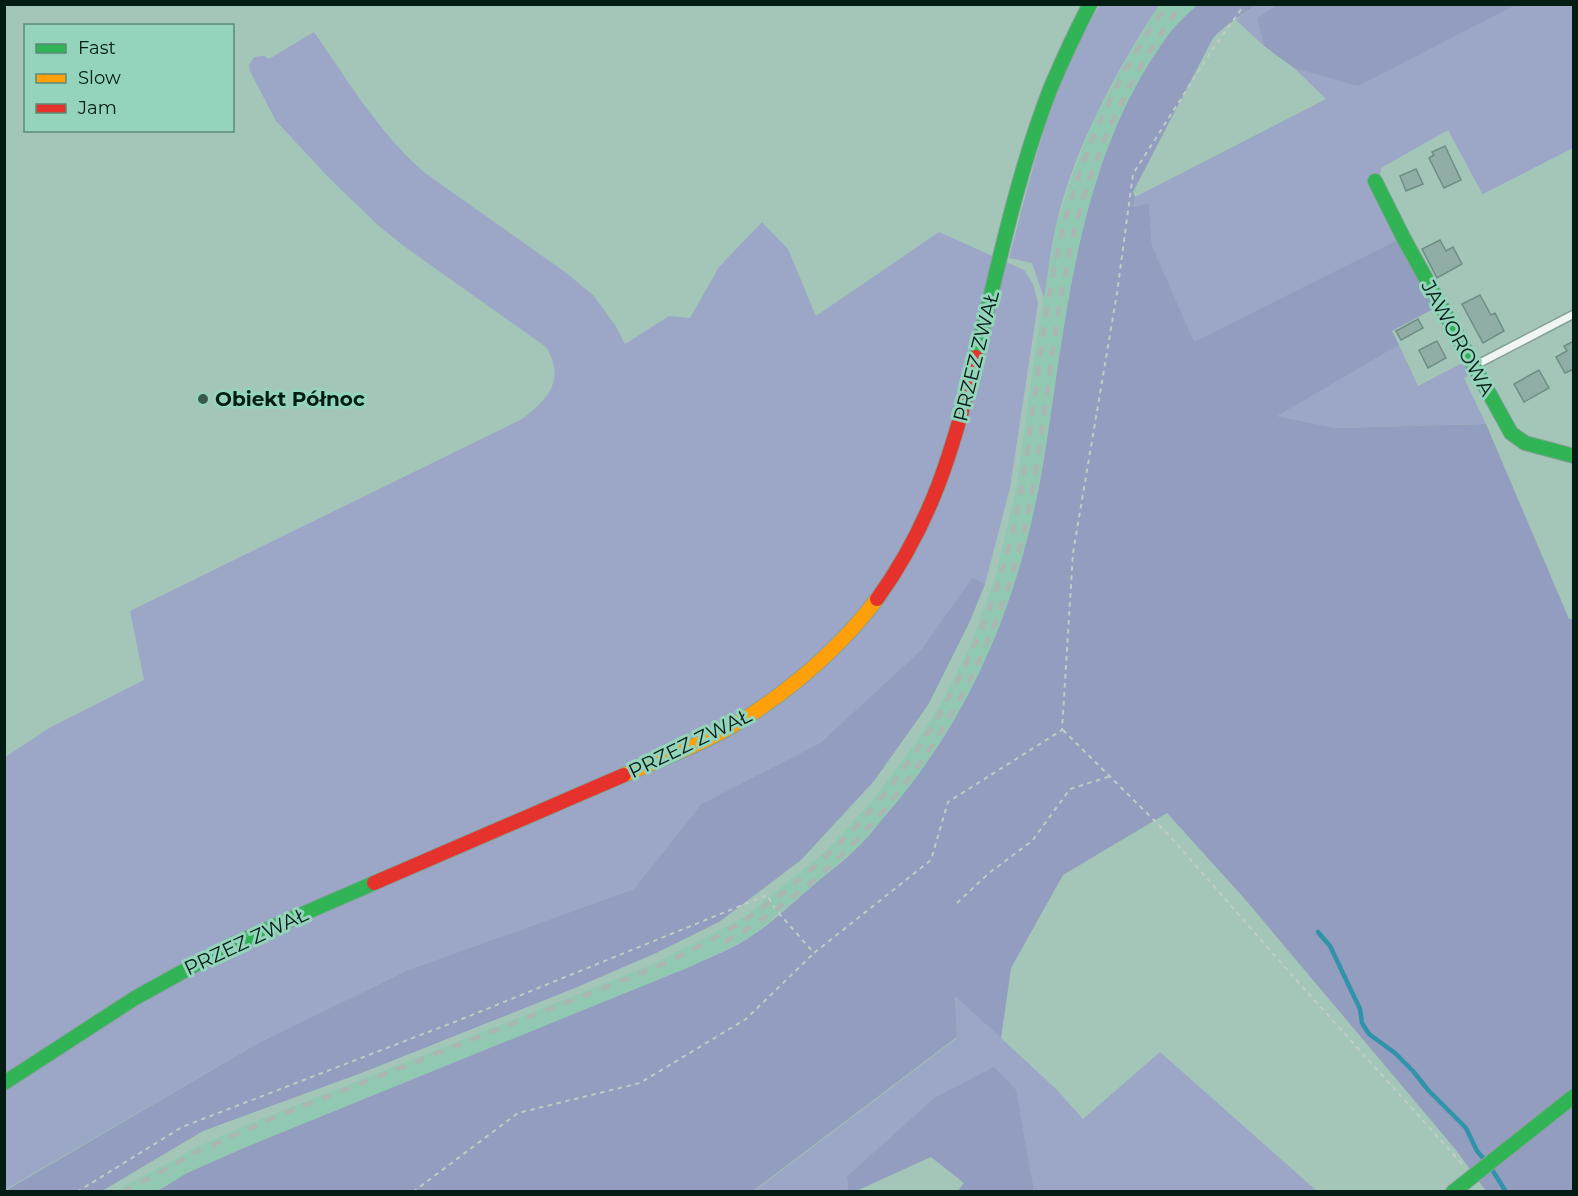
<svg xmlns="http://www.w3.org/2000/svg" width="1578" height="1196" font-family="Montserrat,sans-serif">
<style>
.built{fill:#90c8b2}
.green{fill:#9ca7c7}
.forest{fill:#929dbf}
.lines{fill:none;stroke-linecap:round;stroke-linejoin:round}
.stream{stroke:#3193aa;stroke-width:4.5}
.building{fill:#90aea6;stroke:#6e8d85;stroke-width:1.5}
.lane-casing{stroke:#85a196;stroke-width:10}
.fast-casing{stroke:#85a196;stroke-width:16}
.slow-casing{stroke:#85a196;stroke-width:16}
.jam-casing{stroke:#85a196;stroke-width:16}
.path{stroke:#c1cbc7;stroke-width:2;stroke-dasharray:4.5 4.5;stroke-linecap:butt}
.lane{stroke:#f1f6f4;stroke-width:7}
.fast{stroke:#30b455;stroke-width:14}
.slow{stroke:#ff9f0a;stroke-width:14}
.jam{stroke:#e5322d;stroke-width:14}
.rail{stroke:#acb5b2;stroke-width:4.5;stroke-dasharray:10 10;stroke-linecap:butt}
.poi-dot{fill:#3b584d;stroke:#95d4bc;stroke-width:2}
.labels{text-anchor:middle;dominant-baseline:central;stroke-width:6;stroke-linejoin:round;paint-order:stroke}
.street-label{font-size:20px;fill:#031c14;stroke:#95d4bc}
.poi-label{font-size:20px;font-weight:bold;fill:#031c14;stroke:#95d4bc;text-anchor:start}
</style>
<rect width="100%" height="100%" fill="#a3c6b8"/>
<!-- built -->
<path class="built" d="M1159,5H1197L1167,36L1136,86L1114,132L1095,182L1081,236L1068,302L1042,467L1030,533L1014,590L986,659L960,710L918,777L861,844L751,937L692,966L246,1147L187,1173L156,1191L114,1192L197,1147L249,1124L649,966L743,918L826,851L872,801L920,737L942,702L970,647L995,578L1016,491L1036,345L1056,228L1072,176L1092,124L1120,71Z"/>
<!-- green -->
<g class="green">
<path d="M1100,5H1159C1116,71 1072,151 1055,230C1050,252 1048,275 1044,298L1032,263L1009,258C1032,172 1052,81 1100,5Z"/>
<path d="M1256,5H1277L1257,18L1264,46L1236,20Z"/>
<path d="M1516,5H1573V148L1483,194L1484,197L1448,130L1381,168L1380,177L1399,239L1193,343L1152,246L1149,205L1133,208L1135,197L1326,99L1294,68L1359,85Z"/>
<path d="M314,32C348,81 379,133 425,173L565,272L593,295L615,325L625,344L669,316L690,318L719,267L762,222L788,249L816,316L939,232L1024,270L1033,284L1038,303L1010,488L985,584L972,579L921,650L820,743L701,804L634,889L408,970L258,1043L5,1190V757L51,727L144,680L130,611L522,419C548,399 566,380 546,347L405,247L379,226L330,179L276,121L250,71L249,65L254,57L264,56L269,59Z"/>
<path d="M1399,345L1418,386L1464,362L1472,373L1464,378L1486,424L1335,428L1276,416Z"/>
<path d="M955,995L1057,1090L1083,1119L1160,1052L1317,1191H1034L1033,1186L934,1098L847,1176L848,1191L753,1192L957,1038Z"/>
</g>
<!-- forest -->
<g class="forest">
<path d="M1197,5H1256C1241,16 1226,24 1213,38L1133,192L1135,197L1133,207L1149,204L1152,246L1194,342L1399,239L1435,308L1392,331L1399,345L1277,416L1335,428L1486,424L1569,619H1573V1191H1486L1456,1150L1244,898L1167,813L1063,875L1011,968L1001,1038L955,996L957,1037L753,1191L156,1192L187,1173L246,1147L692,966C712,956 735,948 753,935C773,922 791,904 810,888C827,873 846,860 861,844C872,833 881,820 891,809C976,709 1021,593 1043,465C1067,319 1076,163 1166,38C1174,26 1187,15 1197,5Z"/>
<path d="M1277,5L1278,4L1516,5L1358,86L1294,68L1264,46L1257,18Z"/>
<path d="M972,578L985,584L970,621L928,705L874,781L801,860L719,922L656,953L575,988L364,1072L203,1131L102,1191H5L258,1043L408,970L634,889L701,804L820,743L921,650Z"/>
<path d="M994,1067L1016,1090L1034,1191H958L964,1183L931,1157L856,1191H848L847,1176L934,1098Z"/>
</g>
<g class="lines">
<!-- stream -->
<g class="stream">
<path d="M1318,932L1330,946L1360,1009L1362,1023L1369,1034L1395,1053L1413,1071L1428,1090L1466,1128L1477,1151L1483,1158"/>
<path d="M1493,1171L1506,1192"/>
</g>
</g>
<!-- building -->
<g class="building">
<path d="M1445,146L1461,180L1444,188L1429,158L1434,155L1432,152Z"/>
<path d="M1416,169L1423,184L1406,191L1400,176Z"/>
<path d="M1440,240L1446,251L1453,247L1462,264L1437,278L1422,249Z"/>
<path d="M1480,295L1491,315L1495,313L1504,331L1483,343L1462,304Z"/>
<path d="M1418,319L1423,328L1401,340L1396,331Z"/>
<path d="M1437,341L1446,358L1428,368L1419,350Z"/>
<path d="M1574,341V369L1565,373L1556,357L1567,351L1564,346Z"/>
<path d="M1539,370L1549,388L1524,402L1514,384Z"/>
</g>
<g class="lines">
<!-- lane casing -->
<g class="lane-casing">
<path id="lane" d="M1476,365L1574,314"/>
</g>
<!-- fast casing -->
<g class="fast-casing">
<g id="fast">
<path d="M1375,181L1403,237L1511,433L1525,443L1574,456"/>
<path d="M976,357C998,267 1017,174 1051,87C1063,59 1076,31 1090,4"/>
<path d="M4,1083L135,998L229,946L374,883"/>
<path d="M1453,1192L1574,1096"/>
</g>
</g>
<!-- slow casing -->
<g class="slow-casing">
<path id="slow" d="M624,775C650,764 678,753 704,741C768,710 834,656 877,599"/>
</g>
<!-- jam casing -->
<g class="jam-casing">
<g id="jam">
<path d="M877,599C932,523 954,447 976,357"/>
<path d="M374,883L624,775"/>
</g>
</g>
<!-- path -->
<g class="path">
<path d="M1063,730L1168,834L1298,982L1463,1165"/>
<path d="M957,903L989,873L1032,841L1070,789L1111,776"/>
<path d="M77,1192L182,1127L462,1019L767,895L776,910L814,953L931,860L948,802L1062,730L1073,553L1117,293L1133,174L1212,50L1245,4"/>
<path d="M413,1192L518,1113L640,1083L746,1019L814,953"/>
</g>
<!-- lane -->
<use href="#lane" class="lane"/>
<!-- fast -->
<use href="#fast" class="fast"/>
<!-- slow -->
<use href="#slow" class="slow"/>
<!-- jam -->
<use href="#jam" class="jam"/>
<!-- rail -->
<g class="rail">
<path d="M725,942C876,857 980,705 1022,539C1047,434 1050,325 1077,220C1098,143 1133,69 1182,4"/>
<path d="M123,1192L195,1153L273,1118L639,974C678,958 716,939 752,915C888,824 982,677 1016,517C1033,434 1038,348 1055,264C1074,171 1111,81 1168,4"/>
</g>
</g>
<!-- markers -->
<circle class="poi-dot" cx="203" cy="399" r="6"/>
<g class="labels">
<!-- street labels -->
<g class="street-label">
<text transform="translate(1458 338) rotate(61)">JAWOROWA</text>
<text transform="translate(976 356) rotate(-76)">PRZEZ ZWAŁ</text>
<text transform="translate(690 743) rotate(-26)">PRZEZ ZWAŁ</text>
<text transform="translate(246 941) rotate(-25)">PRZEZ ZWAŁ</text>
</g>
<!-- poi labels -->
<g class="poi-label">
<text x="215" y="399">Obiekt Północ</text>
</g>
</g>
<!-- border -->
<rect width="1578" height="1196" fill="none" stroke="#031c14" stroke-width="12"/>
<!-- legend -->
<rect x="24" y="24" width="210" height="108" fill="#95d4bc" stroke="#5b8a79" stroke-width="1.5"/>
<rect x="36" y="44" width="30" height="9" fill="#30b455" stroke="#5b8a79" stroke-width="1.5"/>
<text x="78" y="54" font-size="18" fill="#031c14">Fast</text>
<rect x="36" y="74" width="30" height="9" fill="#ff9f0a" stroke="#5b8a79" stroke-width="1.5"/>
<text x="78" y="84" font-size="18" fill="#031c14">Slow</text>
<rect x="36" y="104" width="30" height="9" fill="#e5322d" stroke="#5b8a79" stroke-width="1.5"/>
<text x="78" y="114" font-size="18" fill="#031c14">Jam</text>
</svg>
